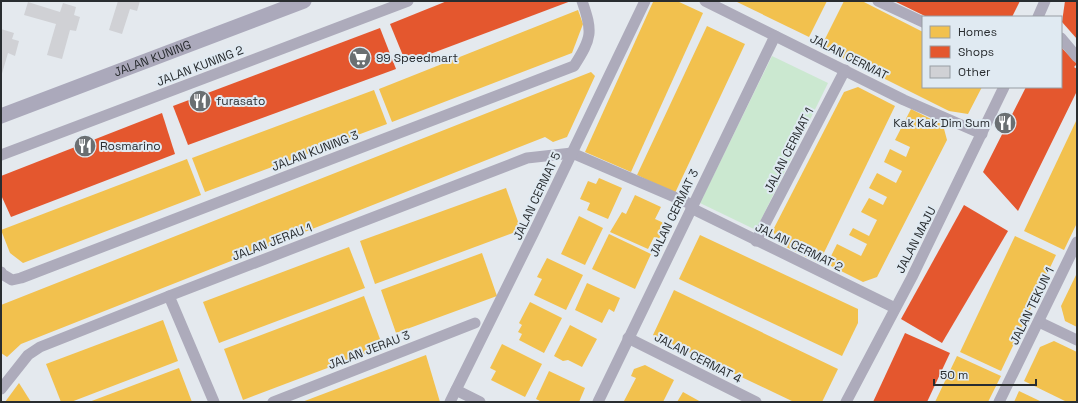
<svg xmlns="http://www.w3.org/2000/svg" width="1078" height="403" font-family="'Space Grotesk',sans-serif">
<style>
.green{fill:#cbe8d0}
.homes{fill:#f2c14e}
.shops{fill:#e4572e}
.building{fill:#d0d1d5}
.lines{fill:none;stroke-linecap:round;stroke-linejoin:round}
.street{stroke:#adabbb;stroke-width:11}
.secondary{stroke:#aba9bb;stroke-width:15}
.labels{text-anchor:middle;dominant-baseline:central;stroke-width:4;stroke-linejoin:round;paint-order:stroke}
.street-label{font-size:12px;fill:#292d30;stroke:#e0eaf2}
.poi-label{font-size:12px;fill:#292d30;stroke:#e0eaf2;text-anchor:start}
</style>
<rect width="100%" height="100%" fill="#e4e9ee"/>
<!-- green -->
<path class="green" d="M772,56L828,83L756,230L700,203Z"/>
<!-- homes -->
<g class="homes">
<path d="M655,1H677L703,13L631,172L585,152L653,2Z"/>
<path d="M735,1H827L809,37Z"/>
<path d="M844,1H862L923,32V87H982L968,114L949,111L821,47Z"/>
<path d="M578,10L583,24L572,53L392,122L379,89Z"/>
<path d="M707,26L745,44L675,193L637,175Z"/>
<path d="M591,72L595,76L567,137L553,142L545,137L21,344L7,357L1,353V305Z"/>
<path d="M858,87L895,106L819,263L778,243L773,230L844,92Z"/>
<path d="M374,90L387,124L205,192L192,158Z"/>
<path d="M911,109L943,125L947,140L877,277L863,282L827,264L837,244L861,256L867,244L849,235L853,228L869,236L877,220L861,212L869,198L883,205L887,197L869,188L877,173L896,183L902,171L884,162L890,149L906,157L910,147L895,140Z"/>
<path d="M1077,119V223L1064,250L1024,231Z"/>
<path d="M187,159L201,195L23,263L10,253L1,230Z"/>
<path d="M599,178L622,188L608,219L587,210L590,203L580,199L588,181L596,184Z"/>
<path d="M506,188L521,230L375,284L360,241Z"/>
<path d="M635,195L661,207L655,219L666,224L659,239L654,237L648,249L610,232L622,212L626,214Z"/>
<path d="M579,216L603,228L585,265L561,254Z"/>
<path d="M609,234L651,254L635,289L592,269Z"/>
<path d="M700,235L858,309V323L842,356L679,279Z"/>
<path d="M1015,236L1056,255L1001,371L960,352Z"/>
<path d="M349,247L365,288L219,343L203,302Z"/>
<path d="M482,253L497,296L396,333L381,290Z"/>
<path d="M547,258L583,275L566,310L534,295L542,279L537,277Z"/>
<path d="M1077,273V327L1065,321L1061,306Z"/>
<path d="M587,283L620,298L614,312L609,309L602,323L575,310Z"/>
<path d="M674,290L838,369L822,402H794L653,335Z"/>
<path d="M364,296L383,347L243,400L224,349Z"/>
<path d="M530,302L562,318L544,353L519,340L522,334L518,332L522,325L519,323Z"/>
<path d="M163,320L178,361L71,402H61L46,364Z"/>
<path d="M570,325L597,339L582,367L568,360L563,361L554,356Z"/>
<path d="M1054,341L1077,352V402H1067L1024,381L1040,347Z"/>
<path d="M502,344L542,364L525,397L491,380L496,371L490,368Z"/>
<path d="M426,355L440,402H302Z"/>
<path d="M957,356L1001,376L988,402H935Z"/>
<path d="M645,365L674,380L663,402L624,401L636,378L631,376L634,369Z"/>
<path d="M179,368L192,402H89Z"/>
<path d="M549,371L585,388L579,402H542L536,399Z"/>
<path d="M19,383L31,402H5Z"/>
<path d="M1019,391L1042,402H1014Z"/>
<path d="M683,392L701,402H677Z"/>
</g>
<!-- shops -->
<g class="shops">
<path d="M447,1H571L406,63L390,24Z"/>
<path d="M894,1H1020L1012,17H927Z"/>
<path d="M1065,1H1077V39L1062,22Z"/>
<path d="M380,28L396,69L188,145L173,106Z"/>
<path d="M1061,47L1077,64L1074,67L1077,69V91L1018,211L983,172L1026,87H1061Z"/>
<path d="M162,113L175,154L11,217L1,195V176Z"/>
<path d="M964,205L1008,231L942,343L901,319Z"/>
<path d="M905,333L950,353L927,402H873Z"/>
</g>
<!-- building -->
<g class="building">
<path d="M118,1H140L137,11L130,9L122,34L109,30Z"/>
<path d="M28,2L60,12L63,3L76,7L74,15L80,17L76,31L70,30L62,59L47,55L56,24L24,15Z"/>
<path d="M1,29L14,33L12,39L19,41L15,56L8,53L1,77Z"/>
</g>
<g class="lines">
<!-- street -->
<g class="street">
<path d="M705,1L904,100L982,134"/>
<path d="M878,1L923,22"/>
<path d="M1038,17L1045,1"/>
<path d="M1061,38L1077,57"/>
<path d="M1,155L408,1"/>
<path d="M691,208L895,308"/>
<path d="M756,241L845,70"/>
<path d="M1,272L2,274L12,280L21,278L574,66C592,38 593,32 582,1"/>
<path d="M169,296L214,402"/>
<path d="M1039,322L1077,340"/>
<path d="M628,338L756,402"/>
<path d="M1,389L28,355L40,347L169,296L527,158L572,153L693,205"/>
<path d="M456,390L480,402"/>
<path d="M273,402L475,323"/>
<path d="M450,402L534,232L645,1"/>
<path d="M598,402L775,36"/>
<path d="M846,402L912,277L1004,87"/>
<path d="M999,402L1077,242"/>
</g>
<!-- secondary -->
<path class="secondary" id="s1" d="M1,116L304,1"/>
</g>
<!-- icons -->
<defs>
<g id="supermarket-disc" transform="scale(1.15)"><circle r="9.5" fill="#6a6f72" stroke="#e0eaf2"/><path d="M-6-5.5h2.5l.6 2H6L4.5 2H-2.5L-4.4-4H-6ZM-1.5 3.2a1.3 1.3 0 1 0 .1 0ZM3 3.2a1.3 1.3 0 1 0 .1 0Z" fill="#fff"/></g>
<g id="restaurant-disc" transform="scale(1.15)"><circle r="9.5" fill="#6a6f72" stroke="#e0eaf2"/><path d="M-5-6h1v4h1v-4h1v4h1v-4h1v5L-1.5 .5V6h-2V.5L-5-1ZM5-6V6H3V1.5H1.5Q1.5-4 5-6Z" fill="#fff"/></g>
</defs>
<g fill-rule="evenodd">
<use href="#supermarket-disc" x="360" y="58"/>
<use href="#restaurant-disc" x="200" y="101"/>
<use href="#restaurant-disc" x="1005" y="123"/>
<use href="#restaurant-disc" x="85" y="146"/>
</g>
<g class="labels">
<!-- street labels -->
<g class="street-label">
<text transform="translate(849 57) rotate(27)">JALAN CERMAT</text>
<text stroke="none"><textPath href="#s1" startOffset="162">JALAN KUNING</textPath></text>
<text transform="translate(200 66) rotate(-21)">JALAN KUNING 2</text>
<text transform="translate(789 150) rotate(-63)">JALAN CERMAT 1</text>
<text transform="translate(315 151) rotate(-21)">JALAN KUNING 3</text>
<text transform="translate(537 196) rotate(-65)">JALAN CERMAT 5</text>
<text transform="translate(674 213) rotate(-64)">JALAN CERMAT 3</text>
<text transform="translate(916 240) rotate(-63)">JALAN MAJU</text>
<text transform="translate(272 242) rotate(-21)">JALAN JERAU 1</text>
<text transform="translate(799 247) rotate(26)">JALAN CERMAT 2</text>
<text transform="translate(1032 306) rotate(-64)">JALAN TEKUN 1</text>
<text transform="translate(369 350) rotate(-21)">JALAN JERAU 3</text>
<text transform="translate(698 358) rotate(27)">JALAN CERMAT 4</text>
</g>
<!-- poi labels -->
<g class="poi-label">
<text x="376" y="58">99 Speedmart</text>
<text x="216" y="101">furasato</text>
<text x="990" y="123" text-anchor="end">Kak Kak Dim Sum</text>
<text x="100" y="146">Rosmarino</text>
</g>
</g>
<!-- border -->
<rect width="1078" height="403" fill="none" stroke="#292d30" stroke-width="4"/>
<!-- legend -->
<rect x="922" y="16" width="140" height="72" fill="#e0eaf2" stroke="#979ea4"/>
<rect x="930" y="26" width="20" height="12" fill="#f2c14e" stroke="#979ea4"/>
<text x="958" y="36" font-size="12" fill="#292d30">Homes</text>
<rect x="930" y="46" width="20" height="12" fill="#e4572e" stroke="#979ea4"/>
<text x="958" y="56" font-size="12" fill="#292d30">Shops</text>
<rect x="930" y="66" width="20" height="12" fill="#d0d1d5" stroke="#979ea4"/>
<text x="958" y="76" font-size="12" fill="#292d30">Other</text>
<!-- scale -->
<path d="M934 379v6h102v-6" fill="none" stroke="#292d30" stroke-width="2"/>
<text x="940" y="379" font-size="12" fill="#292d30" stroke="#e0eaf2" stroke-width="3" paint-order="stroke">50 m</text>
</svg>
